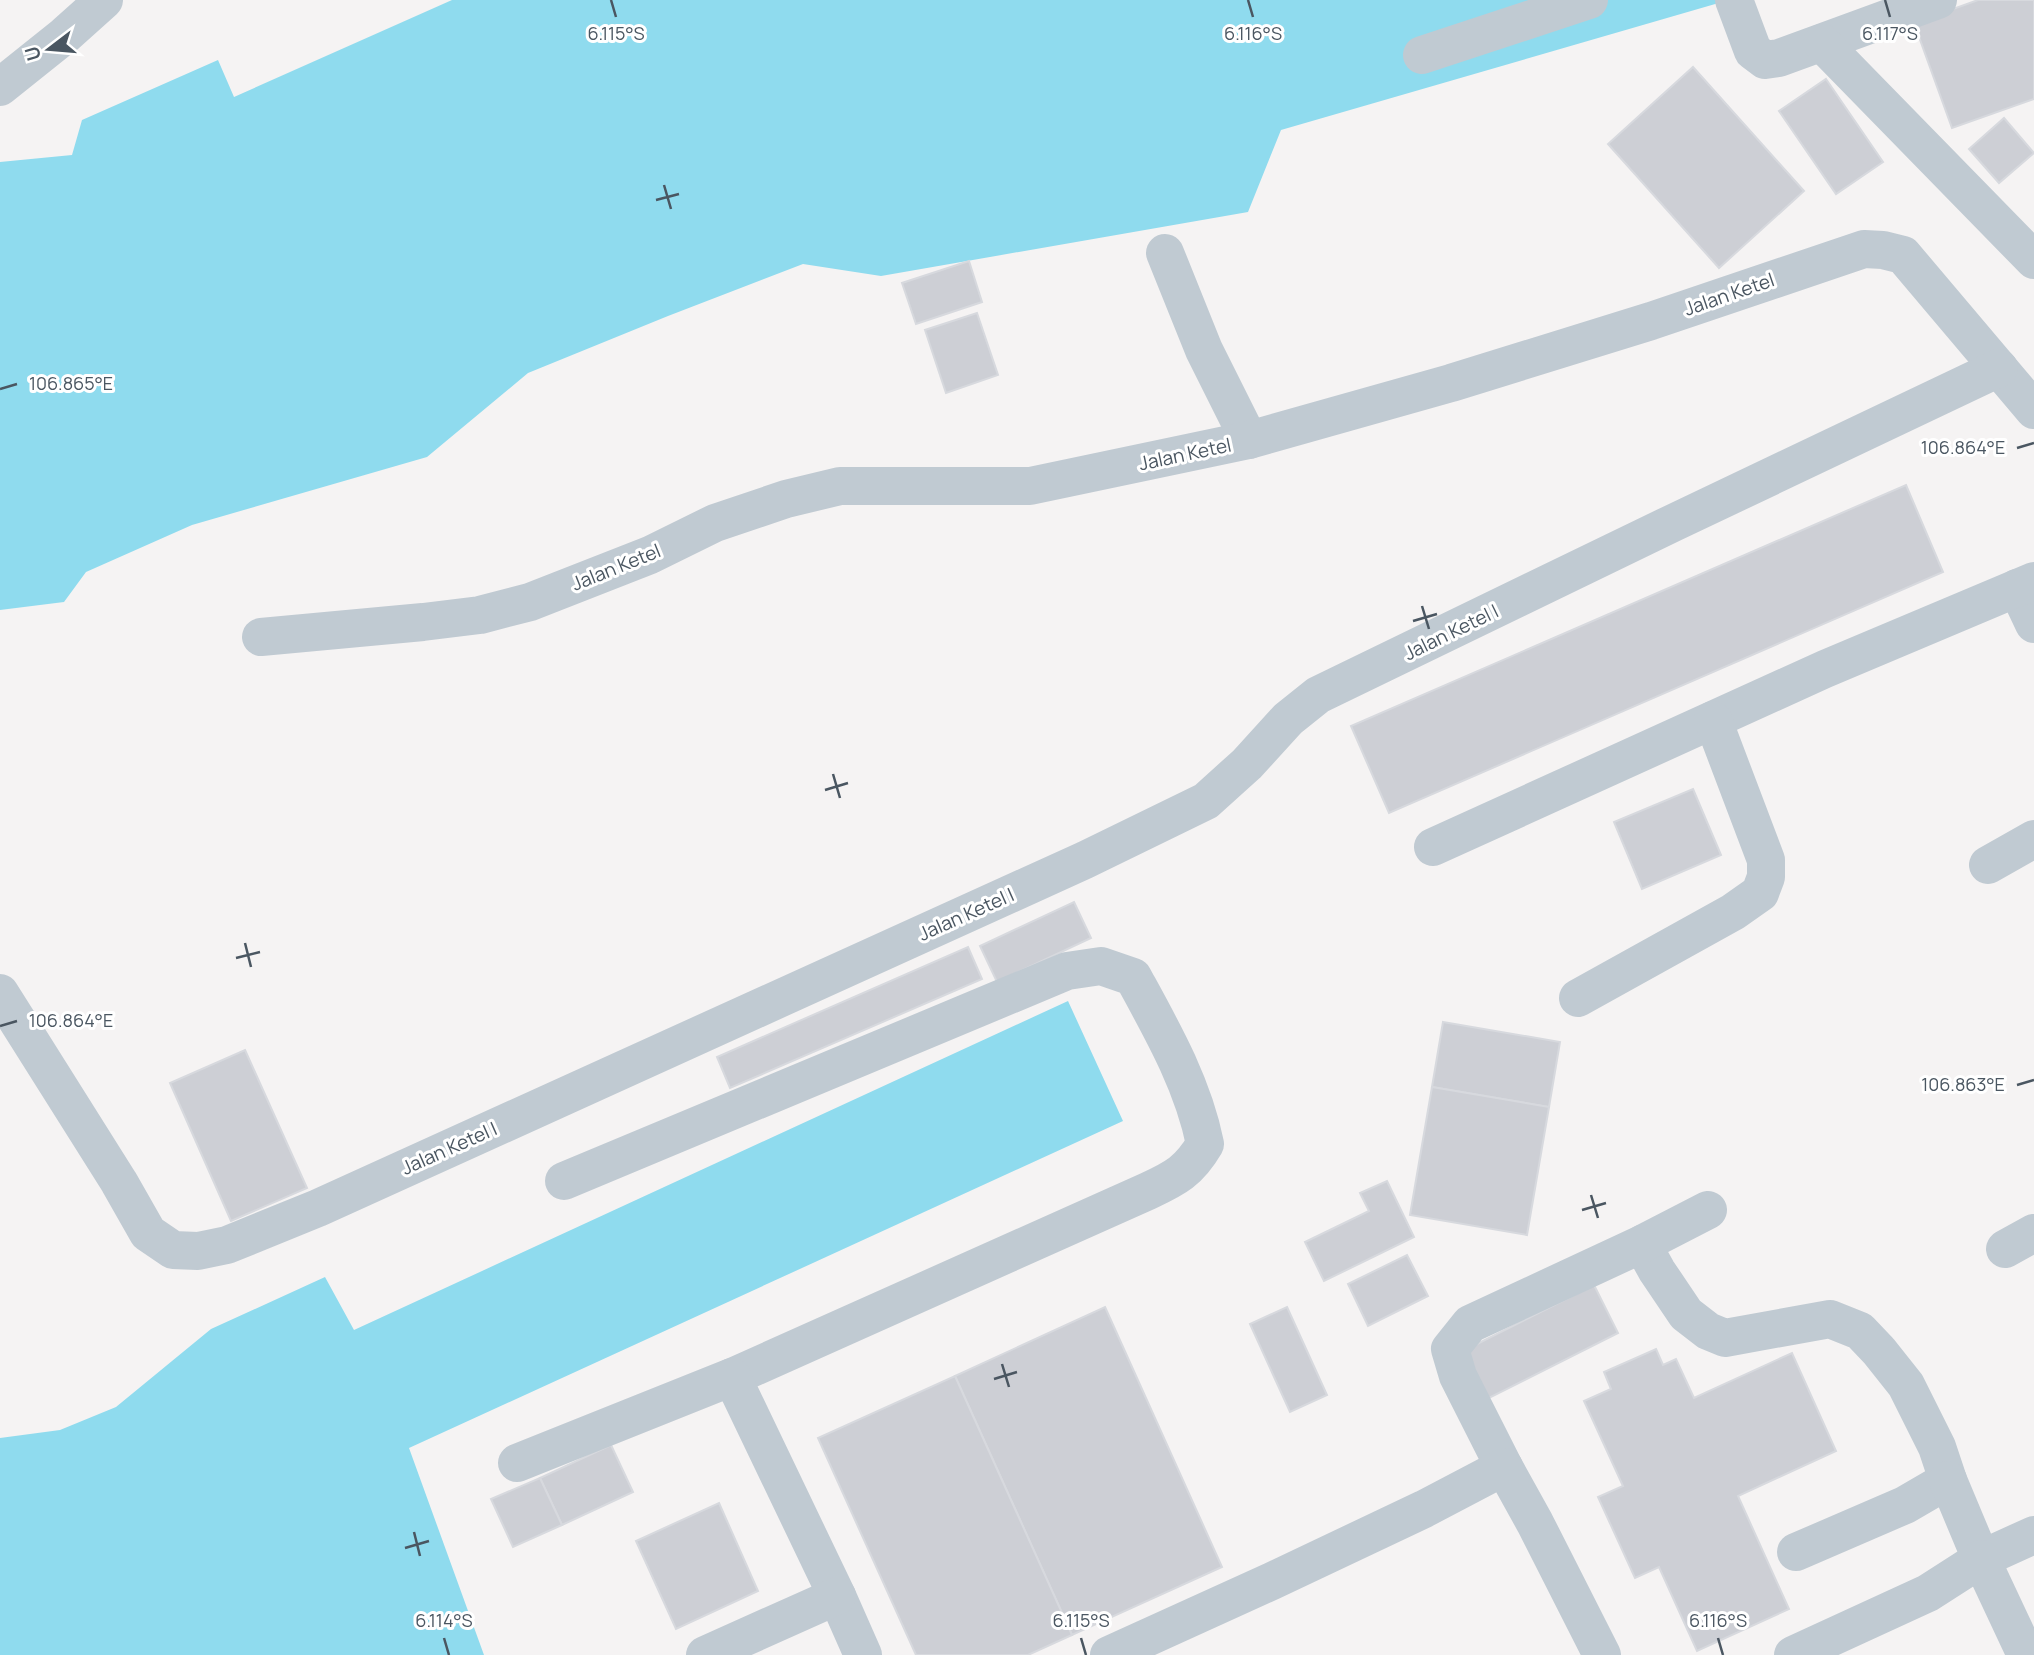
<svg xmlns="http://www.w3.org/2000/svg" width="2034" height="1655" font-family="Manrope,sans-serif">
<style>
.water{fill:#8fdbee}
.building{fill:#cdcfd5;stroke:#d7d9de;stroke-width:2}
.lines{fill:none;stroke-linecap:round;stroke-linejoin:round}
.minor{stroke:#c0cad2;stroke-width:38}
.ticks{fill:none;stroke:#4a5661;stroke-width:2.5}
.labels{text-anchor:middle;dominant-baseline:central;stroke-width:6;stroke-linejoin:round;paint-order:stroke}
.street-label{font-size:19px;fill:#4a5661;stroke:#fff}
.ticks-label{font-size:18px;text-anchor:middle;fill:#4a5661;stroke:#fff;stroke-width:6;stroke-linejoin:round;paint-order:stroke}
</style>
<rect width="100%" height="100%" fill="#f5f3f3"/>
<!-- water -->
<g class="water">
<path d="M452,0H1729L1281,130L1248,212L881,276L803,264L668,316L528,373L427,457L192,525L86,572L64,602L0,610V162L72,155L82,120L218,60L234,97Z"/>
<path d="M1068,1001L1123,1121L409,1448L484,1655H0V1438L60,1430L116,1407L211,1329L325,1277L354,1330Z"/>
</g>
<!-- building -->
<g class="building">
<path d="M1978,0H2034V99L1952,128L1914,23Z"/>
<path d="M1693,67L1804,191L1719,268L1608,144Z"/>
<path d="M1826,79L1883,162L1836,194L1779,111Z"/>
<path d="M2004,118L2034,153L1999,183L1969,149Z"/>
<path d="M969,261L982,302L916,324L902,283Z"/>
<path d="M977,313L998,375L946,393L925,330Z"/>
<path d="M1906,485L1943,572L1389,813L1351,726Z"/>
<path d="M1693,789L1721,855L1642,889L1614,822Z"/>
<path d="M1074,902L1091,938L997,982L980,946Z"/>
<path d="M968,947L982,979L730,1088L717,1057Z"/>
<path d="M1443,1022L1560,1042L1549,1107L1432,1087Z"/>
<path d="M245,1050L307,1188L231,1221L170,1083Z"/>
<path d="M1432,1087L1549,1107L1527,1235L1410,1215Z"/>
<path d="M1387,1181L1414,1237L1324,1281L1305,1242L1369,1211L1360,1193Z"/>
<path d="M1407,1255L1428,1296L1368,1326L1348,1284Z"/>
<path d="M1594,1285L1618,1333L1487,1399L1463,1351Z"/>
<path d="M1105,1307L1222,1567L1072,1635L955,1376Z"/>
<path d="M1287,1307L1327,1395L1290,1412L1250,1324Z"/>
<path d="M1656,1349L1663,1365L1676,1359L1694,1398L1792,1353L1836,1451L1738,1496L1789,1609L1697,1651L1659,1567L1635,1578L1598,1497L1623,1486L1584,1401L1611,1389L1604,1372Z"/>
<path d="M955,1376L1072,1635L1028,1655H916L818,1438Z"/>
<path d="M611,1445L633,1492L562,1525L540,1478Z"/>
<path d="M540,1478L562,1525L513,1547L491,1499Z"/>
<path d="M719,1503L758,1591L676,1629L636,1541Z"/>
</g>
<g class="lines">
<!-- minor -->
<g class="minor">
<path d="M1734,0L1753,51L1765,60L1779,58L1938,0"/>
<path d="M1822,43L2034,260"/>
<path d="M1422,55L1589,0"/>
<path d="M0,87L65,35L104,0"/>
<path d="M1165,253L1204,350L1249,440"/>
<path d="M2017,588L2034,624"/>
<path d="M261,637L423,622L480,615L530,602L650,555L715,523L786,499L840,486H1030L1249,440L1451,383L1651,321L1864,249L1883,250L1903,255L2034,410"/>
<path d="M1433,847L1825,669L2034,581"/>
<path d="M1988,865L2034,839"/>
<path d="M0,993L119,1182L148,1233L173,1250L198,1251L227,1245L318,1208L1085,860L1206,801L1247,764L1288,719L1318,695L1673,523L1999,368"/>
<path d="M1578,998L1733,912L1760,893L1766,877V860L1713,720"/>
<path d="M564,1181L1067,971L1101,966L1133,977C1162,1030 1193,1084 1205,1144C1189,1171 1176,1178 1148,1191L732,1377"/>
<path d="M1642,1244L1657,1271L1686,1314L1708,1331L1725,1338L1830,1319L1860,1331L1879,1351L1906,1385L1937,1447L1948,1480L1905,1505L1796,1552"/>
<path d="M2005,1249L2034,1233"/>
<path d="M517,1463L732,1377L837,1596L863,1655"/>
<path d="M1504,1467L1458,1376L1450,1349L1470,1324L1642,1244L1708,1210"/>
<path d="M1948,1480L1981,1559L2034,1535"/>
<path d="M705,1655L837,1596"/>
<path d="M1109,1655L1272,1581L1424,1509L1504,1467L1535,1523L1602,1655"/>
<path d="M1793,1655L1928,1593L1981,1559L2026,1655"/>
</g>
</g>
<!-- ticks -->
<path class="ticks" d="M611,0L616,17M1248,0L1253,17M1885,0L1890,17M664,185L671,209M656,200L679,194M0,389L17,384M2017,448L2034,443M1422,606L1429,629M1413,621L1437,614M833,774L840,798M825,790L848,783M245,943L251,967M236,958L260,952M0,1026L17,1021M2017,1085L2034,1080M1591,1195L1598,1218M1582,1210L1606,1203M1002,1364L1009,1387M994,1379L1017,1372M414,1532L420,1556M405,1548L429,1541M444,1638L449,1655M1081,1638L1086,1655M1718,1638L1723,1655"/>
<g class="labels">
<!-- street labels -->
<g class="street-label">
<text transform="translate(1729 294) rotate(-19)">Jalan Ketel</text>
<text transform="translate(1185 454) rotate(-12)">Jalan Ketel</text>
<text transform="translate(616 567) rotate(-22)">Jalan Ketel</text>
<text transform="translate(1451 632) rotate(-26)">Jalan Ketel I</text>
<text transform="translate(966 914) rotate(-24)">Jalan Ketel I</text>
<text transform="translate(449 1148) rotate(-24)">Jalan Ketel I</text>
</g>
</g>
<g class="ticks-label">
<text x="616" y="40">6.115°S</text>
<text x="1253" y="40">6.116°S</text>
<text x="1890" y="40">6.117°S</text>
<text x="71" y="390">106.865°E</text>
<text x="1963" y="454">106.864°E</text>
<text x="71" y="1027">106.864°E</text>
<text x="1963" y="1091">106.863°E</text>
<text x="444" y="1627">6.114°S</text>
<text x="1081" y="1627">6.115°S</text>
<text x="1718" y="1627">6.116°S</text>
</g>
<!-- north arrow -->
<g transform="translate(49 49) rotate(254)" stroke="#ffffff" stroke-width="5" paint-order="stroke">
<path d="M0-5L12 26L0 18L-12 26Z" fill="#4a5661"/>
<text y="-10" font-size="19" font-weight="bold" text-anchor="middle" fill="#4a5661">U</text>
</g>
</svg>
